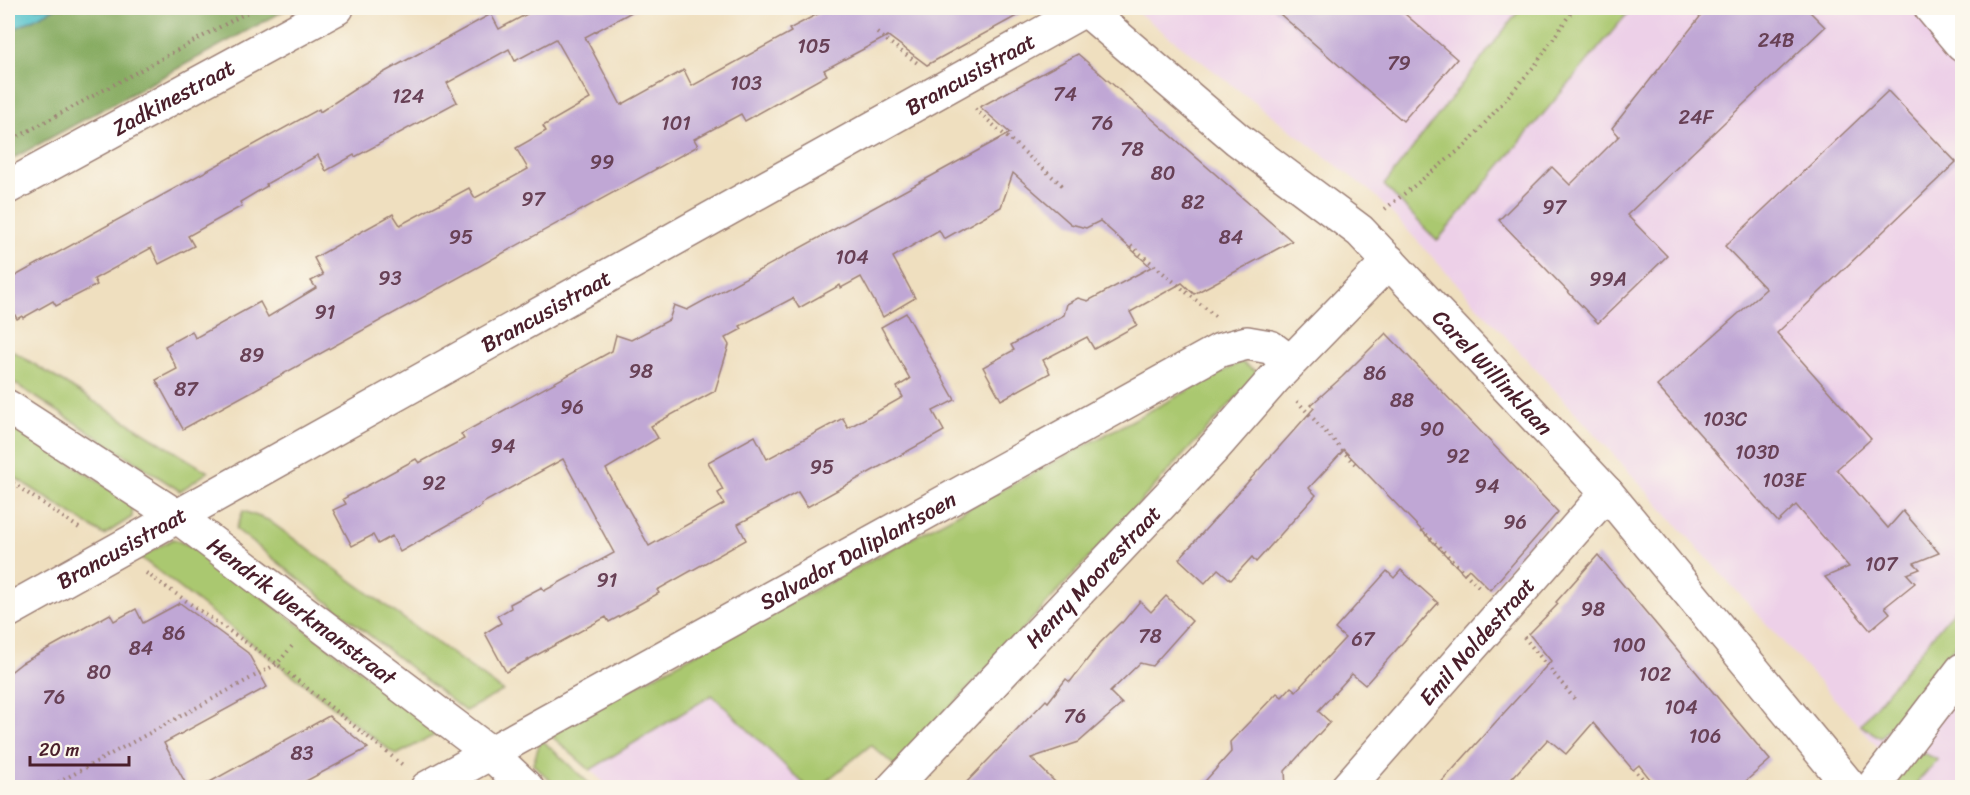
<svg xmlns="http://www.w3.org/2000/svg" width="1970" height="795" font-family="Sriracha,sans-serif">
  <rect width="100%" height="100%" fill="#fbf7ec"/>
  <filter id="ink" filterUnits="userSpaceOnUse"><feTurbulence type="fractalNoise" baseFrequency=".0167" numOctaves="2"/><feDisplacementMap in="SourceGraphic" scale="12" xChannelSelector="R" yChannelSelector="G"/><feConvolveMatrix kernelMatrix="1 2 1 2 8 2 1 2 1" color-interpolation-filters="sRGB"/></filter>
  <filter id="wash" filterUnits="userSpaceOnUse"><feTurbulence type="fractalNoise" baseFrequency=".008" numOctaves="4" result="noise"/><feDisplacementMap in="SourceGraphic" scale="24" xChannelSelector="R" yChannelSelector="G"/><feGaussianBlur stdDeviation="1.35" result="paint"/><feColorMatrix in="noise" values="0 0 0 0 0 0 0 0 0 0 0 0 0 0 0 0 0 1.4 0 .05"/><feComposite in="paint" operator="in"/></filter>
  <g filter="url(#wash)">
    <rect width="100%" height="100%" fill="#efdfbf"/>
    <g fill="#edd0e8">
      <path d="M1132,8H1962V787H1914L1564,400L1375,195Z"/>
      <path d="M712,695L807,787H609L590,770Z"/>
    </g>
    <g fill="#aac86f" stroke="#7a744d" stroke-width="1.5">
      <path d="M1521,8H1632L1437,241L1384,185Z"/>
      <path d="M8,348L208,472L180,491L8,379Z"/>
      <path d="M1241,362L1259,373L896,767L871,745L819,787H807L712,695L590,770L548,733Z"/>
      <path d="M8,423L132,503V517L104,535L8,473Z"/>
      <path d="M243,511L268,520L503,691L465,711L236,529Z"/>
      <path d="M173,539L198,549L441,732L396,755L140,557Z"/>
      <path d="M1962,600V638L1881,738L1860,725Z"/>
      <path d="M541,739L593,787H557L533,764Z"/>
      <path d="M1912,754H1926L1938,760L1917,782L1921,787H1892Z"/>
    </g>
    <path fill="#87ac62" stroke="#686646" stroke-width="1.5" d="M56,8H289L8,161V32Z"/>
    <path fill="#57c4cc" stroke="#50727c" stroke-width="1.5" d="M8,8H56L8,32Z"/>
    <g id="blocks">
      <g fill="#c0a7d5">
        <path d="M538,8H639L585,37L621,105L684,70L692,86L791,32L789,29L829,8H1031L927,65L888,36L824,70L827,75L745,121L741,114L694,139L698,146L183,429L156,380L177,369L165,346L192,331L195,338L260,302L268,317L316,288L311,281L323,275L314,258L393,214L400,225L469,188L475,198L528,169L516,148L546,131L543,126L590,99L556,39L515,61L509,49L447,83L457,102L355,157L354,155L326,171L318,155L266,184L267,186L240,202L242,206L188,236L194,246L159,264L151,248L94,279L97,285L56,306L53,301L23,318L22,316L17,319L8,302V280L319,109L320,112L361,85L491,14L499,29Z"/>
        <path d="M1273,8H1398L1457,59L1403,121Z"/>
        <path d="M1707,8H1806L1825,27L1627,215L1667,256L1598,323L1499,220L1552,167L1570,185L1619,136L1612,128Z"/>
        <path d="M1078,54L1292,241L1194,294L1182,283L1130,312L1137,325L1094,349L1087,337L1043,360L1050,373L1001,400L983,367L1014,350L1011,345L1064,315L1067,304L1078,298L1088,301L1151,267L1100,221L1086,228L1071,224L1013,173L1001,207L944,239L939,230L893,257L915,298L883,317L861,277L841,288L840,285L799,308L793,298L740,326L742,329L725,338L729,345L715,391L651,426L658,438L606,469L649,546L724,504L718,493L723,490L708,462L755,436L767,459L843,418L848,428L903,397L897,387L910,379L881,327L906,313L955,400L933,411L944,431L807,507L798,492L738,524L746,540L657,590L659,593L636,606L637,607L609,622L606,617L506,672L485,633L501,623L497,616L511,608L510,604L542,587L544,591L614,553L563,459L481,504L482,506L400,552L392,536L378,544L373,535L352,546L333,510L346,504L343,499L416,459L419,463L464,439L461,434L612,351L616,335L631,340L669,320L674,305L687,310L1010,133L980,107Z"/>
        <path d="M1888,91L1956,162L1777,333L1871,439L1837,469L1888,528L1903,511L1939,553L1914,563L1920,569L1907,574L1915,583L1885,607L1890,613L1870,630L1825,577L1849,567L1796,505L1778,522L1657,386L1766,289L1725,246Z"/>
        <path d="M1386,333L1558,512L1490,590L1469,569L1464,574L1344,450L1309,488L1316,495L1256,562L1252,557L1231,580L1218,569L1205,583L1179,559L1314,408L1311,405L1342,377Z"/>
        <path d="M1598,555L1770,760L1738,788H1657L1639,765L1633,770L1593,723L1566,754L1548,739L1503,788H1436L1551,661L1529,634L1558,604L1556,602Z"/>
        <path d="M1401,570L1438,603L1365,685L1352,674L1318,711L1330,722L1285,771L1286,788H1199L1231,752L1230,742L1277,693L1282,697L1291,687L1296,691L1345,638L1335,629L1387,571L1394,578Z"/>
        <path d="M1166,596L1192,621L1152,666L1140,663L1110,692L1122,704L1079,742L1031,758L1061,788H961L1046,700L1048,702L1066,679L1070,682L1100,643L1121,622L1122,623L1140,601L1151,612Z"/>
        <path d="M180,603L248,653L267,687L164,743L188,788H8V674L22,663L110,614L114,621L136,609L143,623Z"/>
        <path d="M329,716L368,748L293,788H199Z"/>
      </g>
    </g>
  </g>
  <g filter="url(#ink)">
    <use href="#blocks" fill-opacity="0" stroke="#9c7f75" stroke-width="1.5"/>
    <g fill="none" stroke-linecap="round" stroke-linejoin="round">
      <g stroke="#9c7f75" stroke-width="36">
        <g id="minor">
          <path id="s1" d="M1084,8L1237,139L1360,231L1607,493L1851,788"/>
          <path d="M1931,8L1962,45"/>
          <path id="s2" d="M8,187L337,8"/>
          <path id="s3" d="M8,407L178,517L489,752L527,788"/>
          <path id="s4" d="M8,611L1086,9"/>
          <path id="s5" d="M427,788L1220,350L1247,343L1270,347L1290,362"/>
          <path id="s6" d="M893,788L1213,449L1275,378L1389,261"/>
          <path id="s7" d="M1347,788L1607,493"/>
          <path d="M1872,788L1962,670"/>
        </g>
      </g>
      <g stroke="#9c7f75" stroke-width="4" stroke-dasharray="1.5 4.5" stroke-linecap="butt">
        <path d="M877,33L920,65"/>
        <path d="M975,109L1063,186"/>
        <path d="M8,142L255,8"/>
        <path d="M1385,209L1467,144L1536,64L1574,8"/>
        <path d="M1131,246L1216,317"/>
        <path d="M1297,401L1356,465"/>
        <path d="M8,480L82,530"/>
        <path d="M1422,530L1481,589"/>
        <path d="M146,573L277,664L404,766"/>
        <path d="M1524,637L1577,702"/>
        <path d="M1637,772L1651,788"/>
        <path d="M48,788L277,664L293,645"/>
      </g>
      <use href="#minor" stroke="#fff" stroke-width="33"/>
    </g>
  </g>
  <g text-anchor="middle" stroke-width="4.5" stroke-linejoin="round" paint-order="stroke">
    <g font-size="20" fill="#684156">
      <text x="1776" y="47">24B</text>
      <text x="814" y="53">105</text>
      <text x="1399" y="70">79</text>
      <text x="746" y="90">103</text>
      <text x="1065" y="101">74</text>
      <text x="408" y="103">124</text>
      <text x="1696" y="124">24F</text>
      <text x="676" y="130">101</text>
      <text x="1102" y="130">76</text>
      <text x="1132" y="156">78</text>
      <text x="602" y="169">99</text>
      <text x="1163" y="180">80</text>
      <text x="533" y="206">97</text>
      <text x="1193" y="209">82</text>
      <text x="1554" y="214">97</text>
      <text x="461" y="244">95</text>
      <text x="1231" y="244">84</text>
      <text x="852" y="264">104</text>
      <text x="390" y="285">93</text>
      <text x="1608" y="286">99A</text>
      <text x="325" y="319">91</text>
      <text x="252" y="362">89</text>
      <text x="641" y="378">98</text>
      <text x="1375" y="380">86</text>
      <text x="186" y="396">87</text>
      <text x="1402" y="407">88</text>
      <text x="572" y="414">96</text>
      <text x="1725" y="426">103C</text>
      <text x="1432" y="436">90</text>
      <text x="503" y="453">94</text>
      <text x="1757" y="459">103D</text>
      <text x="1458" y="463">92</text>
      <text x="822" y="474">95</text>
      <text x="1784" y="487">103E</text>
      <text x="434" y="490">92</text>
      <text x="1487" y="493">94</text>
      <text x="1515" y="529">96</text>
      <text x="1881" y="571">107</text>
      <text x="607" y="587">91</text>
      <text x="1593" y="616">98</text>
      <text x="174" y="640">86</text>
      <text x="1150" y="643">78</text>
      <text x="1363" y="646">67</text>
      <text x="1629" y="652">100</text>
      <text x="141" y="655">84</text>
      <text x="99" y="679">80</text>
      <text x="1655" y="681">102</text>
      <text x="54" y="704">76</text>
      <text x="1681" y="714">104</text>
      <text x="1075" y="723">76</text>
      <text x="1705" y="743">106</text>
      <text x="302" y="760">83</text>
    </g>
    <g font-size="22" fill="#4a1f2b" stroke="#fbf7ec">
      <text dy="8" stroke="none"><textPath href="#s4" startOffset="1102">Brancusistraat</textPath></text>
      <text dy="8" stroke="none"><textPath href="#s2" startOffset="188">Zadkinestraat</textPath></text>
      <text dy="8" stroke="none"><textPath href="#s4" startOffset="616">Brancusistraat</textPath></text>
      <text dy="8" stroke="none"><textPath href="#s1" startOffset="549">Carel Willinklaan</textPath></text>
      <text dy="8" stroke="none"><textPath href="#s4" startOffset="130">Brancusistraat</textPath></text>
      <text dy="8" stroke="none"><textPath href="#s5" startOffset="492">Salvador Daliplantsoen</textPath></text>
      <text dy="8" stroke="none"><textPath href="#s6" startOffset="291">Henry Moorestraat</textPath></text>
      <text dy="8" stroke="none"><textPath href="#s3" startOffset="358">Hendrik Werkmanstraat</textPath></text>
      <text dy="8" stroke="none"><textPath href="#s7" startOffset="196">Emil Noldestraat</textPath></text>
    </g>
  </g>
  <rect width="1970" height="795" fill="none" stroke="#fbf7ec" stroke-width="30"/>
  <path d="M30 756v9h99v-9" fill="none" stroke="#4a1f2b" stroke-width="3"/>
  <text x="39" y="756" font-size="18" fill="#4a1f2b" stroke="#fbf7ec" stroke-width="4.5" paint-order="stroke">20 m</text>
</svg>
